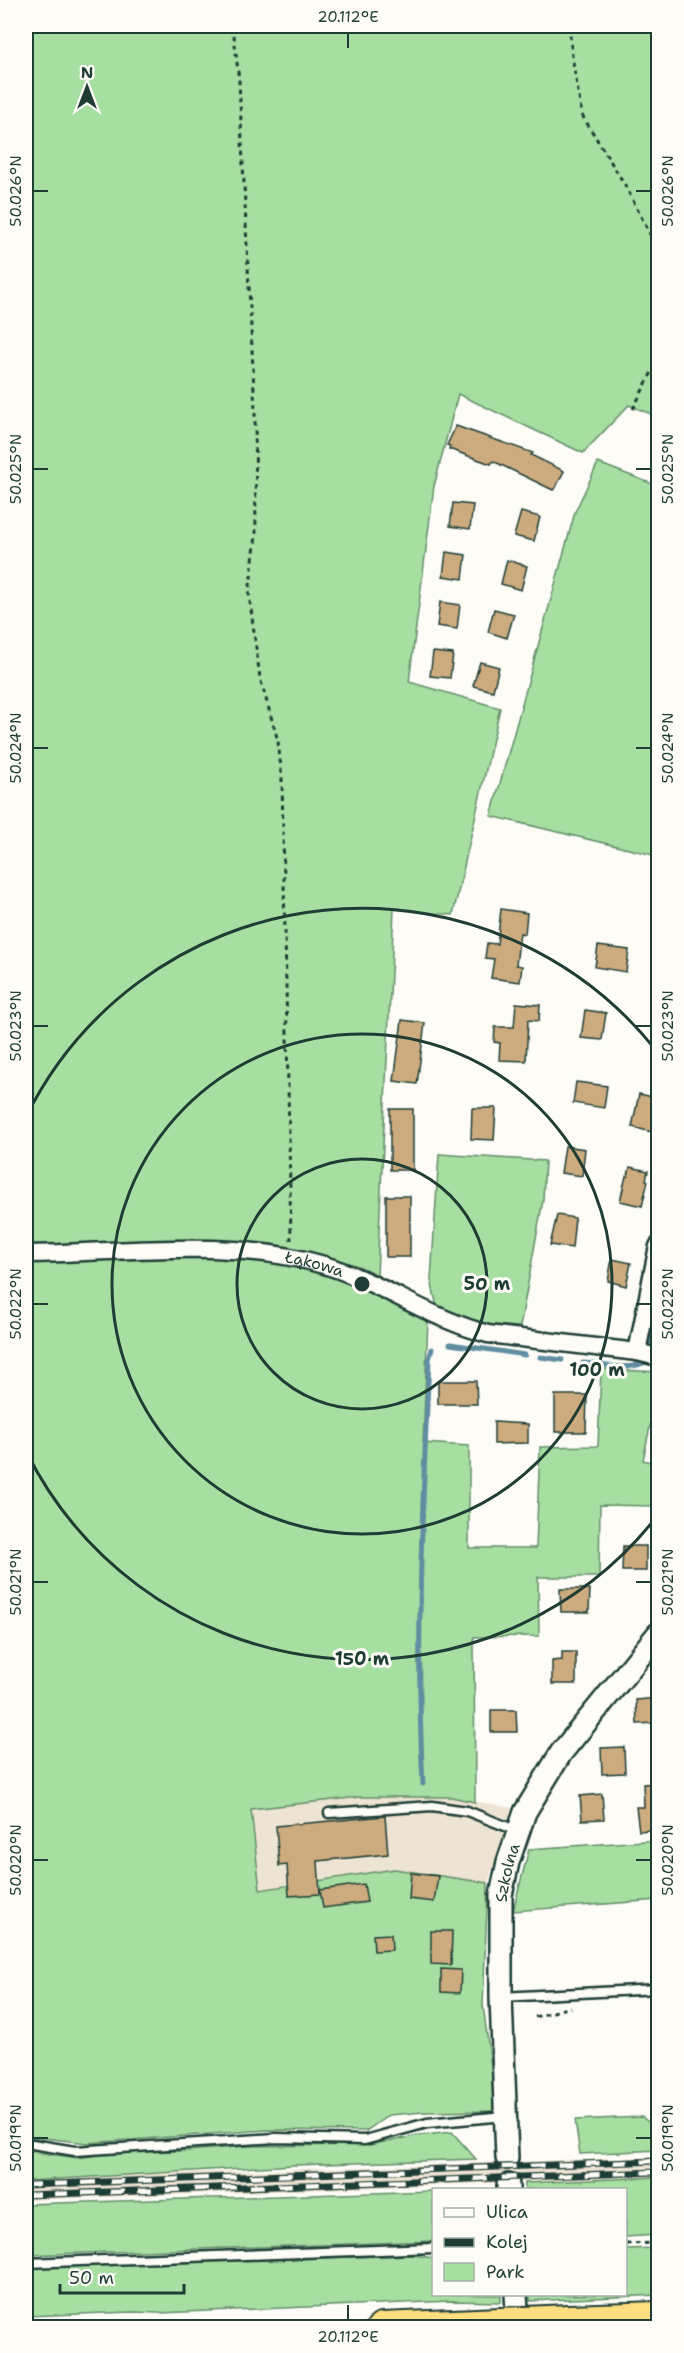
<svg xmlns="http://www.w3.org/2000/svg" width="684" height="2353" font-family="'Shantell Sans',sans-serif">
  <rect width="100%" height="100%" fill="#fdfcf7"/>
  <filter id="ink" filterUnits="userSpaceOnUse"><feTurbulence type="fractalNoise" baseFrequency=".0167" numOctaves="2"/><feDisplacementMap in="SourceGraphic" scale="12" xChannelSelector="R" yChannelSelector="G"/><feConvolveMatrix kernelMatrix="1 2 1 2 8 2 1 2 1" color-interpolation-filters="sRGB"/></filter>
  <g filter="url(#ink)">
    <g fill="#eee4d3">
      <path d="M360,1797H451L512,1808L488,1883L394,1869L260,1890L251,1809Z"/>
      <path d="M658,2157V2177L26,2200V2178Z"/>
    </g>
    <g fill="#a7dea1" stroke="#638e6a" stroke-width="1.5">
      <path d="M26,26H658V417L629,405L583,453L458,394L434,486L409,682L500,708L453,915L394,909L377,1275L361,1267L328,1257L342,1281L428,1319L423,1443L469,1446V1548H536L540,1447L598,1446L601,1369L658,1372V1388L643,1460L658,1464V1506L600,1505L599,1577H538L539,1636L474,1637L475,1802L451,1797H360L251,1809L260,1890L394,1869L488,1883L483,2005L497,2111L424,2112L389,2115L366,2131L267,2130L88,2143L26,2136Z"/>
      <path d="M598,463L658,486V856L491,816L575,512Z"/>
      <path d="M439,1154L545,1161L543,1200L520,1327L479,1324L437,1307L431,1280Z"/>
      <path d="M658,1840V1900L513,1911L529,1849Z"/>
      <path d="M642,2117L658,2130V2150L580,2154L575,2120Z"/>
      <path d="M452,2132L476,2159L294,2165L26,2181V2151L79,2158L116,2152L187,2151L249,2146L369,2145L415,2136Z"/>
      <path d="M658,2177V2235L626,2237V2190L525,2189V2183Z"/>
      <path d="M433,2191V2241L26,2255V2204Z"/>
      <path d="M658,2248V2295L530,2301V2295L626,2294V2249Z"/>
      <path d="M413,2255L433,2258L434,2294L501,2295V2302L451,2301L159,2313L132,2312L26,2316V2268Z"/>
    </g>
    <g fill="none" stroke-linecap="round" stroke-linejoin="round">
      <g stroke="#608da1" stroke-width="5">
        <path d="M650,1342L658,1305"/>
        <path d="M450,1344L525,1355"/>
        <path d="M540,1357L562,1360"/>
        <path d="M583,1363C601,1364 626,1371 643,1363"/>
        <path d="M423,1784C415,1642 423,1500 429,1359L432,1349"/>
      </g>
    </g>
    <g fill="#ccab7f" stroke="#1f3d34" stroke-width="1.5">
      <path d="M456,426L533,453L531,455L564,471L556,487L553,490L493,461L491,464L449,449L450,446L447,445Z"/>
      <path d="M453,503L473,505L470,529L450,526Z"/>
      <path d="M521,512L540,517L534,541L514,536Z"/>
      <path d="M446,552L466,555L463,579L443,576Z"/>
      <path d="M507,560L527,566L521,590L501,584Z"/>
      <path d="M440,602L460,605L457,629L437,626Z"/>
      <path d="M494,609L514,614L507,638L488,632Z"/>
      <path d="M433,652L453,654L450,678L430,676Z"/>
      <path d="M480,662L499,667L493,691L473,686Z"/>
      <path d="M501,909L527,913L525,934L520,933L516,965L522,966L520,982L491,978L494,959L485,958L487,943L497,944Z"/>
      <path d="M598,946L629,950L626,972L595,967Z"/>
      <path d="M516,1003L540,1005L539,1021L528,1020L526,1061L499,1060L500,1043L494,1042L495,1027H514Z"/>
      <path d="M585,1010L606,1013L602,1040L581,1038Z"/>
      <path d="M402,1020L425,1023L417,1084L394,1081Z"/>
      <path d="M576,1082L607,1086L604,1108L573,1103Z"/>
      <path d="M639,1094L658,1098L652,1132L632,1127Z"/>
      <path d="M472,1108H496L494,1140L471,1139Z"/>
      <rect x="390" y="1109" width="23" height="61"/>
      <path d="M565,1146L585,1149L582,1176L561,1173Z"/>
      <path d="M630,1167L648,1171L646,1180L648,1181L642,1206L620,1201L626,1176H628Z"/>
      <rect x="386" y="1196" width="24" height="61"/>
      <path d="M557,1215L575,1218L572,1248L550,1245Z"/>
      <path d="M612,1259L631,1263L626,1286L608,1281Z"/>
      <path d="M438,1381H476L477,1404H438Z"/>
      <path d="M555,1395H587L586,1432H555Z"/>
      <path d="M494,1422L528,1424V1443L494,1444Z"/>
      <path d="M623,1546H646V1571H622Z"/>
      <path d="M560,1589H590L589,1612H561Z"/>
      <path d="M562,1652H576V1684H552V1661L562,1660Z"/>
      <path d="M658,1698V1723L637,1724L636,1700Z"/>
      <path d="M491,1710H516L517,1732H491Z"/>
      <path d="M624,1747L625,1773L602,1774L601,1748Z"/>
      <path d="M658,1783V1829L639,1831L636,1807H644L643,1784Z"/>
      <path d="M602,1794L604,1819L582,1820L580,1796Z"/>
      <path d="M385,1816L388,1854L318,1861L320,1894L289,1896L287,1865L279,1866L276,1826Z"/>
      <path d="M411,1873L438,1876L434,1902L409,1899Z"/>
      <path d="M364,1884L367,1902L323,1908L320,1890Z"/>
      <path d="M431,1931H452L451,1965L431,1964Z"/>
      <path d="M391,1934L392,1950L374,1951L373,1935Z"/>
      <path d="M441,1969L461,1970L460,1993L441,1992Z"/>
    </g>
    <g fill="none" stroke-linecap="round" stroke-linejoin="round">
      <g stroke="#1f3d34" stroke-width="13">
        <g id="service">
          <path d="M329,1813L432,1806L467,1811L518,1831"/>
          <path d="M501,1997L658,1989"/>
          <path d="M26,2143L75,2151L276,2138L365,2140L427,2123L505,2116"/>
          <path d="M26,2263L434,2248"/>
        </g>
      </g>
      <g stroke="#1f3d34" stroke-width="21">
        <g id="minor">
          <path id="s1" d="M26,1254C125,1253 227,1237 324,1265C381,1282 430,1319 488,1334L637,1352L658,1357"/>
          <path d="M637,1352L658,1246"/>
        </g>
      </g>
      <g stroke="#1f3d34" stroke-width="26">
        <g id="tertiary">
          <path id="s2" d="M507,2158L501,1997V1895L508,1862L525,1812L561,1753L658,1634"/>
          <path d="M508,2185V2190"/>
          <path d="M516,2294L518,2328"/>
        </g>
      </g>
      <g stroke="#1f3d34" stroke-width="34">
        <g id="motorway">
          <path d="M569,2320L658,2317"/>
          <path d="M382,2328L477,2324"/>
        </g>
      </g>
      <g stroke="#1f3d34" stroke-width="3" stroke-dasharray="4.5 4.5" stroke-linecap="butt">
        <path d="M233,26L239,81L255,411L256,535L249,594L260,678L278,741L282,779L291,1240"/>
        <path d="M569,26L572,56L582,115L625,185L658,250"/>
        <path d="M633,409L655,366L658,349"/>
        <path d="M535,2017L571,2007"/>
        <path d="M626,2244L658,2243"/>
      </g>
      <use href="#service" stroke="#fdfcf7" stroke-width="8"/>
      <use href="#minor" stroke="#fdfcf7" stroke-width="16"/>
      <use href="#tertiary" stroke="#fdfcf7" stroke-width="21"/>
      <use href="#motorway" stroke="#fedf80" stroke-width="30"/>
      <g stroke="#1f3d34" stroke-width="7">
        <g id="rail">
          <path d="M26,2185L658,2161"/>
          <path d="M26,2195L658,2172"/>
        </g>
      </g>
      <use href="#rail" stroke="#fdfcf7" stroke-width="4.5" stroke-dasharray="14" stroke-linecap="butt"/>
      <g stroke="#1f3d34" stroke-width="34" stroke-linecap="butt">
        <path id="motorway-bridge" d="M477,2324L569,2320"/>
      </g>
      <use href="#motorway-bridge" stroke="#fedf80" stroke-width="30"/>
    </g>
  </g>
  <path fill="none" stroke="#1f3d34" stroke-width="2" d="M348,33V48M33,191H48M636,191H651M33,469H48M636,469H651M33,748H48M636,748H651M33,1026H48M636,1026H651M33,1304H48M636,1304H651M33,1582H48M636,1582H651M33,1860H48M636,1860H651M33,2138H48M636,2138H651M348,2305V2320"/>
  <g fill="none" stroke="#1f3d34" stroke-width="3">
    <circle cx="362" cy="1284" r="125"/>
    <circle cx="362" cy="1284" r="250"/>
    <path d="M658 1515A375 375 0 0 1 26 1451M26 1117A375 375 0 0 1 658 1053"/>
  </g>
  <g text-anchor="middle" stroke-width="6" stroke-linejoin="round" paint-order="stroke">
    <g font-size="16" fill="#1f3d34" stroke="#fdfcf7">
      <text dy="6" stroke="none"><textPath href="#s1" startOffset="290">Łąkowa</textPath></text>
      <text dy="6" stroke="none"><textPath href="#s2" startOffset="286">Szkolna</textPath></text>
    </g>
  </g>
  <circle cx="362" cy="1284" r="9" fill="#1f3d34" stroke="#fdfcf7" stroke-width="3"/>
  <g font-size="18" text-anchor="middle" font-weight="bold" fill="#1f3d34" stroke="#fdfcf7" stroke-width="6" stroke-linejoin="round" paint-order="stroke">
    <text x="487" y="1290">50 m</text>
    <text x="597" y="1376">100 m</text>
    <text x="362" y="1665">150 m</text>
  </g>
  <rect width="684" height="2353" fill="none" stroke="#fdfcf7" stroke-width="66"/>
  <rect x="432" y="2188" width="195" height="108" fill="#fdfcf7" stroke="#a4b0a9" stroke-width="1.5"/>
  <rect x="444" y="2208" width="30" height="9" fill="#fdfcf7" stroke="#a4b0a9" stroke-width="1.5"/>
  <text x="486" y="2218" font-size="18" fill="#1f3d34">Ulica</text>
  <rect x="444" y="2238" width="30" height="9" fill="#1f3d34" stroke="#a4b0a9" stroke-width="1.5"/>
  <text x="486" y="2248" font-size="18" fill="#1f3d34">Kolej</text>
  <rect x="444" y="2263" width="30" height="18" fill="#a7dea1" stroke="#a4b0a9" stroke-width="1.5"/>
  <text x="486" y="2278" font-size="18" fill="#1f3d34">Park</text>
  <g transform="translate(87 87)" stroke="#fdfcf7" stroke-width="4.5" paint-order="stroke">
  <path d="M0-4.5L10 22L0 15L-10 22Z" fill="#1f3d34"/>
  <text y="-9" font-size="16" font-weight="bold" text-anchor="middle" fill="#1f3d34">N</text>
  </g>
  <path d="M60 2284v9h124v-9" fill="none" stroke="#1f3d34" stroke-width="3"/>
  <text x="69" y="2284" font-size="18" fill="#1f3d34" stroke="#fdfcf7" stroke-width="4.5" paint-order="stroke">50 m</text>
  <rect x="33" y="33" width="618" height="2287" fill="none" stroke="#1f3d34" stroke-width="2"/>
  <g font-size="15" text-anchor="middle" fill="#1f3d34">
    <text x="348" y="22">20.112°E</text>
    <text transform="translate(16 191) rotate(-90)" y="5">50.026°N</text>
    <text transform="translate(668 191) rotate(-90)" y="5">50.026°N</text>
    <text transform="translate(16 469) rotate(-90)" y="5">50.025°N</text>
    <text transform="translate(668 469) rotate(-90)" y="5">50.025°N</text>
    <text transform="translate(16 748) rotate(-90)" y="5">50.024°N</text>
    <text transform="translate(668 748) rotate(-90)" y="5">50.024°N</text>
    <text transform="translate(16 1026) rotate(-90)" y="5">50.023°N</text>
    <text transform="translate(668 1026) rotate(-90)" y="5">50.023°N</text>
    <text transform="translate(16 1304) rotate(-90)" y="5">50.022°N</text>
    <text transform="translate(668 1304) rotate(-90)" y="5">50.022°N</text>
    <text transform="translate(16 1582) rotate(-90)" y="5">50.021°N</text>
    <text transform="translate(668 1582) rotate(-90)" y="5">50.021°N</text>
    <text transform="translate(16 1860) rotate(-90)" y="5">50.020°N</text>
    <text transform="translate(668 1860) rotate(-90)" y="5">50.020°N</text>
    <text transform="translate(16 2138) rotate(-90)" y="5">50.019°N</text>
    <text transform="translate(668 2138) rotate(-90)" y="5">50.019°N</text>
    <text x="348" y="2342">20.112°E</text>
  </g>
</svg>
